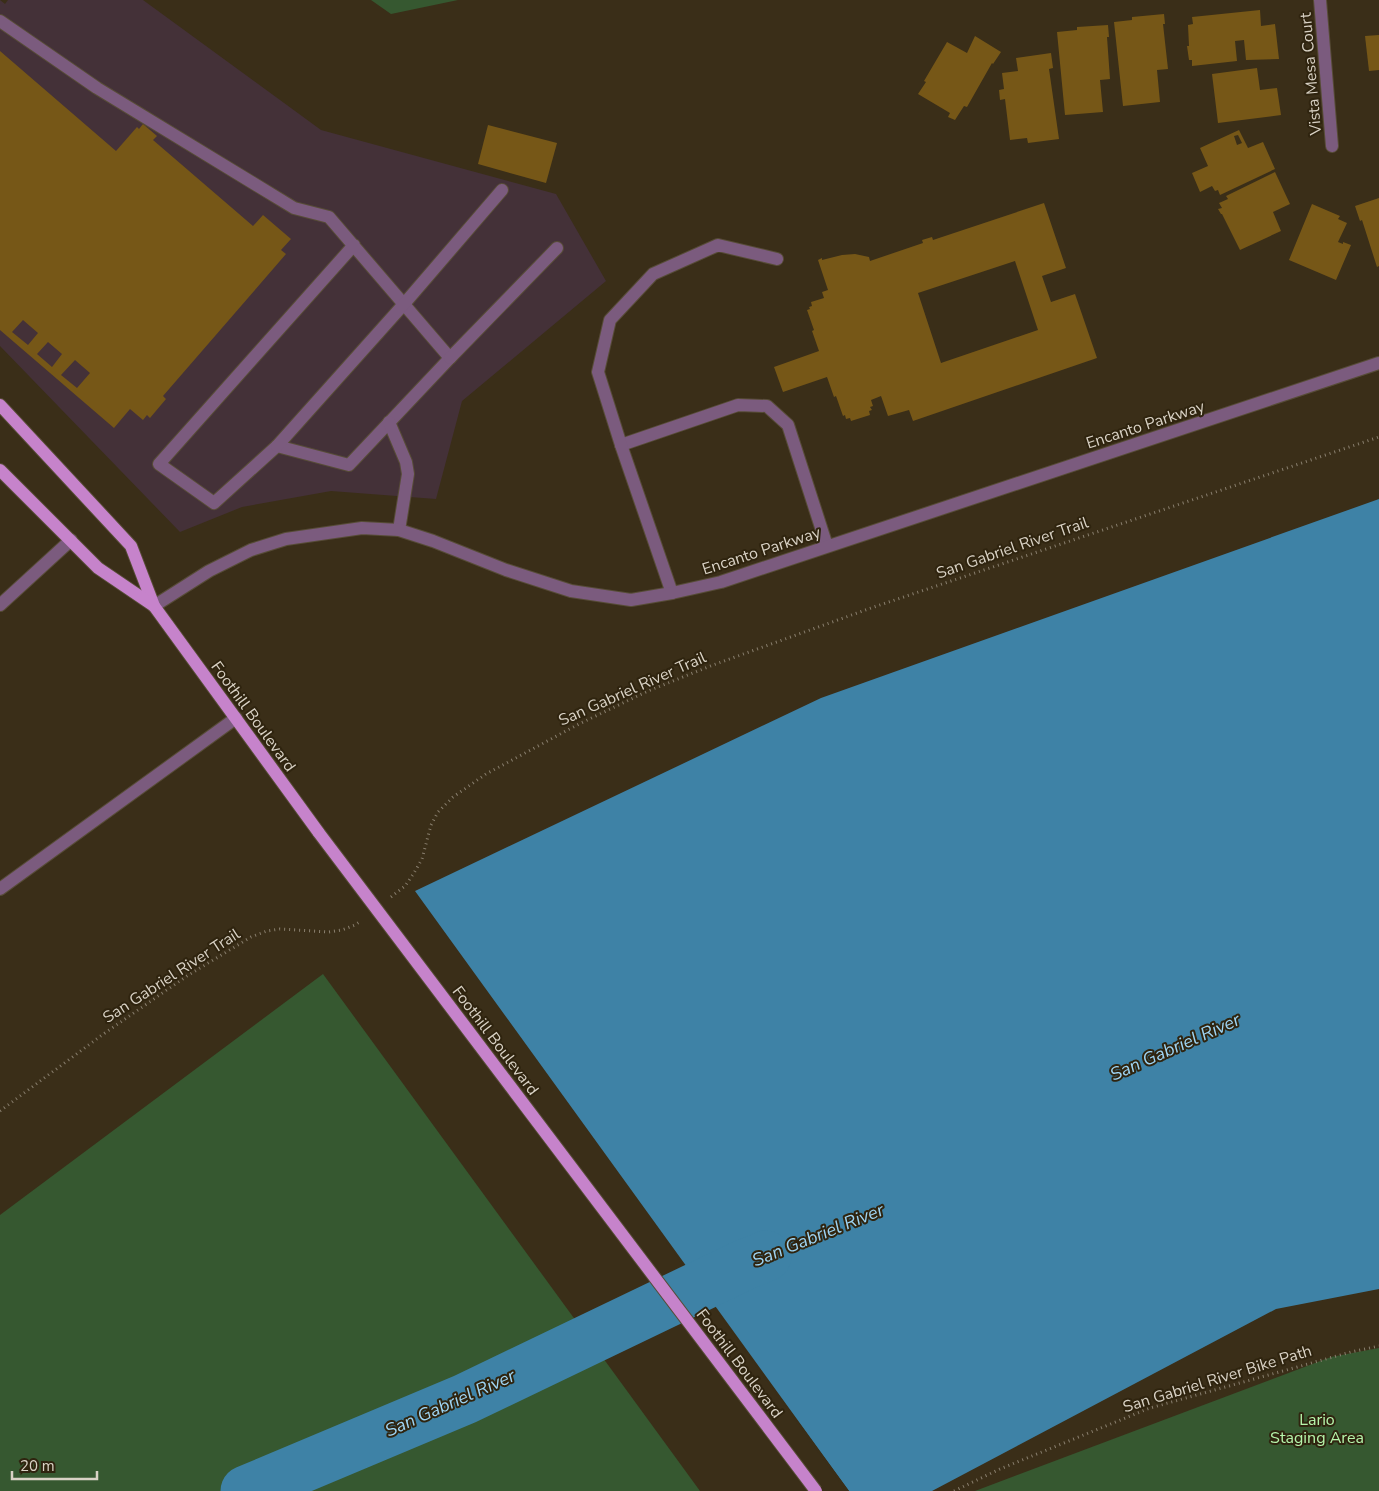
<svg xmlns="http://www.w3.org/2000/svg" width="1379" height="1491" font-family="'Nunito Sans',sans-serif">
  <rect width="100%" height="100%" fill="#3a2e18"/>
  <path fill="#443138" d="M0,0L5,4L8,0H143L321,130L556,194L606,281L462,401L436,499L331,491L242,507L180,532L0,346Z"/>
  <g fill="#365830">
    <path d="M371,0H458L391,14Z"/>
    <path d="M323,974L700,1491H0V1215Z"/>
    <path d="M1379,1348V1491H975L1331,1357Z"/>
  </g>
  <path fill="#3e82a6" d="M1379,499V1289L1276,1309L932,1491H849L415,891L821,698Z"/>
  <path fill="#3a2e18" d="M664,1239L849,1491H846Z"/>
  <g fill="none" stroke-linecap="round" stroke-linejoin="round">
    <path stroke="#3e82a6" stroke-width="51" d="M246,1491L465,1399L744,1265L766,1256"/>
  </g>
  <g fill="#765717" fill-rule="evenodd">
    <path d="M1260,10L1261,26L1275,24L1279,59L1246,60L1244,40L1235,41L1237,61L1192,66V60H1189L1187,46H1189L1188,25L1193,24L1192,17Z"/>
    <path d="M1164,14L1165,24H1163L1168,69L1157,70L1160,102L1123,106L1114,22L1132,20V17Z"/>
    <path d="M1108,25L1109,37H1107L1110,79L1100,80L1103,112L1065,115L1057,32L1077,30V27Z"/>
    <path d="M1379,35V70L1369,71L1365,36Z"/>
    <path d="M975,36L1001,52L993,64L992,63L967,107L964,106L955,120L948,117L950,113L918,94L926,82L924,81L947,42L967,53Z"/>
    <path d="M0,51L116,151L137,127L139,129L143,124L157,136L153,140L253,226L263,215L291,239L281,250L286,254L163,396L166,399L150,418L147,415L143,420L130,409L114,428L0,330ZM23,320L38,333L28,345L12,332ZM48,342L62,354L52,367L37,354ZM75,360L90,373L77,388L61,375Z"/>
    <path d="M1051,53L1053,68L1049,69L1059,139L1028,143L1027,138L1010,140L1005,99L1000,100L999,90L1004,89L1002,73L1018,71L1016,58Z"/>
    <path d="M1257,68L1260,90L1277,88L1281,115L1218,123L1212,74Z"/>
    <path d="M488,125L557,143L546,183L478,164Z"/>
    <path d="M1239,130L1248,148L1263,142L1275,169L1220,195L1218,190L1215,191L1212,186L1200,192L1192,173L1208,166L1200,148ZM1238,135L1242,143L1237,145L1234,136Z"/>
    <path d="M1275,172L1290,204L1273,212L1281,231L1240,250L1222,214H1221L1218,209L1222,208L1219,203L1228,199L1226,196Z"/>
    <path d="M1379,198V266L1377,267L1362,220L1360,221L1355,206Z"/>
    <path d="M1044,203L1066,268L1042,276L1051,302L1075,294L1097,358L913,421L909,410L888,416L881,396L871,400L873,406L870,407L872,410L869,411L870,415L851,421L850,418L846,419L845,415L843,416L836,396L834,397L827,377L783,392L774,367L819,351L812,331L814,330L807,310L810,309L809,307L812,306L811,302L824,298L822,292L828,290L818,260L822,258V260L842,255L855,254L869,257L870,261L923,243L922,240L932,237L933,240ZM1015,261L1038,330L941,363L918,293Z"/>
    <path d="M1312,204L1340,216L1338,219L1347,223L1338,242L1343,244V242L1351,245L1336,280L1289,260Z"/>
  </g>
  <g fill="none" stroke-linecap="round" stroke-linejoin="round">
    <g stroke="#574c37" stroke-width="14">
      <g id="minor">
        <path d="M1320,0L1332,146"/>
        <path d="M0,21L97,88L294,208L329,217L450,358L349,465L277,446L214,503L159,464L354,245"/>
        <path d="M450,358L557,248"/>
        <path d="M389,422L406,462L408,474L399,530"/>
        <path d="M621,445L738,405L767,406L788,425L827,546"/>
        <path d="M277,446L404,304L502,190"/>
        <path d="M672,593L621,445L598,372L610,320L653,274L718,245L777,259"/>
        <path d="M0,605L71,540"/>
        <path d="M154,606L209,571L251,550L286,539L362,528L399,530L433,541L506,570L571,591L631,600L672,593L721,582L1379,363"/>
        <path d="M0,889L236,718"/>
      </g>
    </g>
    <g stroke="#574c37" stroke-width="14">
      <g id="major">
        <path d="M0,405L131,546L154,606L319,833"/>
        <path d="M0,470L98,568L154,606"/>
      </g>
    </g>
    <g stroke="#897f6e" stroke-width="3" stroke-dasharray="1 4" stroke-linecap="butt">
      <path d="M391,897L405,886L414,873L422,859L431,825L438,812L453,797L486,774L579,724L648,691L713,665L871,608L1379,437"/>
      <path d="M0,1111L102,1035L187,976L251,937L267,931L280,929L329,932L342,930L355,925L361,921"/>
      <path d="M954,1491L1000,1469L1150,1408L1351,1352L1379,1346"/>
    </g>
    <use href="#minor" stroke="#7b5b7e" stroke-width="12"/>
    <use href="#major" stroke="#c683cb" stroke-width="12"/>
    <g stroke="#574c37" stroke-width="14" stroke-linecap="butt">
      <path id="major-bridge" d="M319,833L816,1491"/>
    </g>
    <use href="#major-bridge" stroke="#c683cb" stroke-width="12"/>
  </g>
  <g text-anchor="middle" stroke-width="4" stroke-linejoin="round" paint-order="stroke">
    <g font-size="16" fill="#d9d2c5" stroke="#2f240f">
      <text transform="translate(1310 74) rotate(-95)" y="6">Vista Mesa Court</text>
      <text transform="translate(1145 424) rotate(-18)" y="6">Encanto Parkway</text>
      <text transform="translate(1012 547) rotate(-19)" y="6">San Gabriel River Trail</text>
      <text transform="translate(761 550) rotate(-18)" y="6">Encanto Parkway</text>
      <text transform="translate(632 688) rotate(-24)" y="6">San Gabriel River Trail</text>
      <text transform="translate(254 716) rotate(54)" y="6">Foothill Boulevard</text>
      <text transform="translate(171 975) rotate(-33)" y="6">San Gabriel River Trail</text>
      <text transform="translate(496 1040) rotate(53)" y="6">Foothill Boulevard</text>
      <text transform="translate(740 1363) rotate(53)" y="6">Foothill Boulevard</text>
      <text transform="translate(1217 1378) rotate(-17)" y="6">San Gabriel River Bike Path</text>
    </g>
    <g font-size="16" fill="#b6f5ab" stroke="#2f240f">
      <text x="1317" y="1425">Lario<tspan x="1317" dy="18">Staging Area</tspan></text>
    </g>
    <g font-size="18" font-style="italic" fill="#9ed4f3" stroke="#2f240f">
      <text transform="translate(1175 1047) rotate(-24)" y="6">San Gabriel River</text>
      <text transform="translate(818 1235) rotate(-22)" y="6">San Gabriel River</text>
      <text transform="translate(450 1403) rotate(-24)" y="6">San Gabriel River</text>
    </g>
  </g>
  <path d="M12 1471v8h85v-8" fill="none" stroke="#d9d2c5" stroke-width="2.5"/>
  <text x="20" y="1471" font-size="15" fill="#d9d2c5" stroke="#2f240f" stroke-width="4" paint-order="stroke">20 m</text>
</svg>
